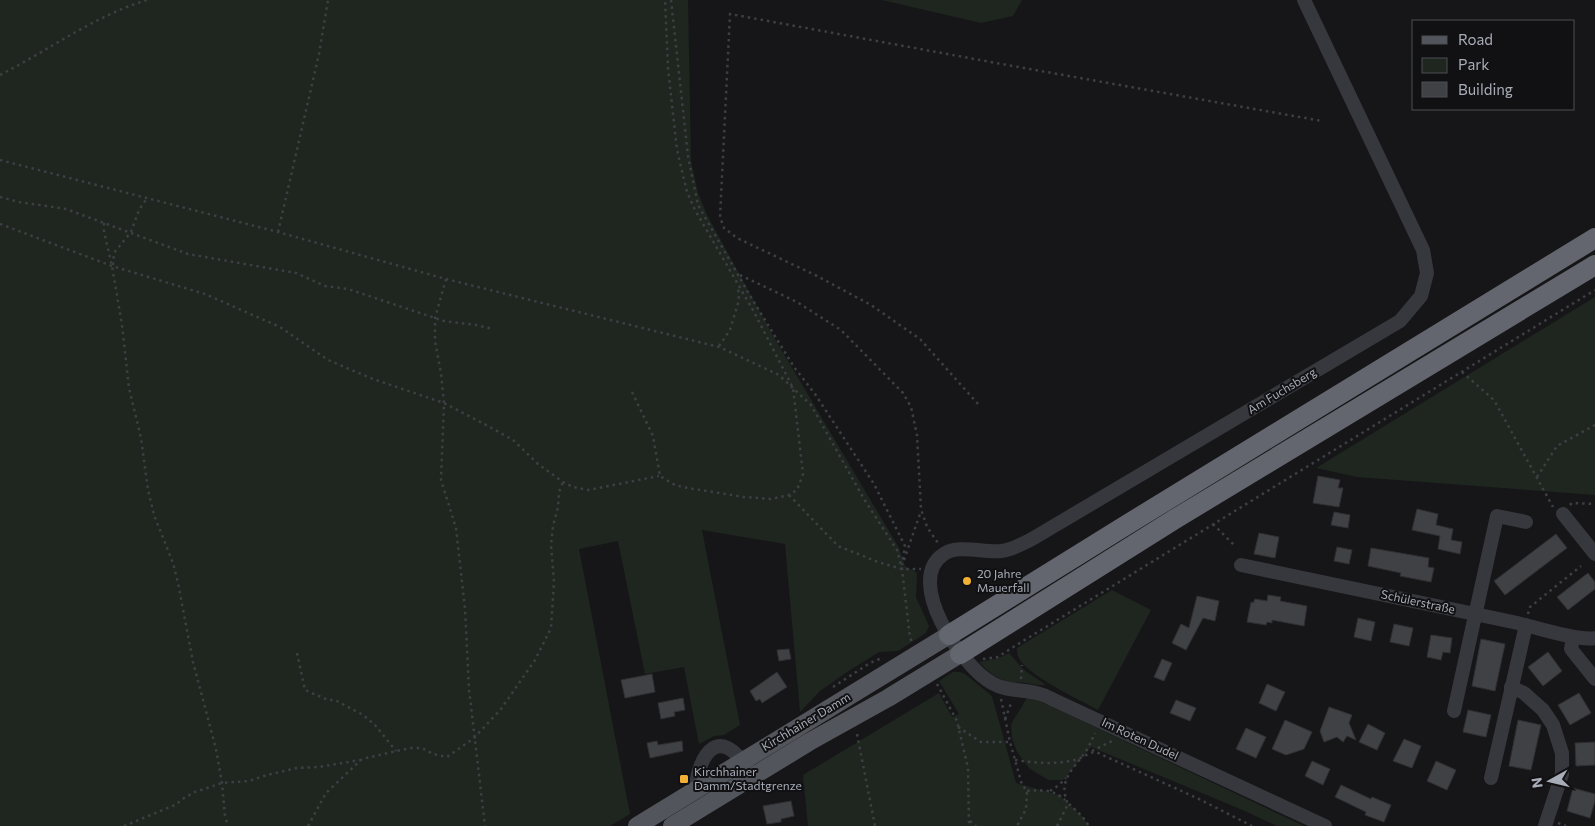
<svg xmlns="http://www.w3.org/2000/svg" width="1595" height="826" font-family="Commissioner,sans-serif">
  <rect width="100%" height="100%" fill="#161618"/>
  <g fill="#1e261f">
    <path d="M0,0H688L691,161L698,193L707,215L775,339L899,548L905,566L917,573L916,597L929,626L926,633L898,651L879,652L847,672L820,691L800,712L785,544L702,530L740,725L724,735L714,736L699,744L684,667L645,674L618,541L579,549L630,814L610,826H0Z"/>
    <path d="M882,0H1022L1013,16L981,23Z"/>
    <path d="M1595,297V495L1357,477L1316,468Z"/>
    <path d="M1112,590L1151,610L1098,710C1080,700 1024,674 1018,656C1017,653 1017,650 1017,648Z"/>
    <path d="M1009,653L1024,670L1046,685C1039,686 1034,684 1026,683C1021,682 1015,683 1010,682C997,679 987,671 979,662L999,658Z"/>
    <path d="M953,672H960L965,674L992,696L1016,783L1059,795L1082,816L1089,826H808L803,775L939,693L952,717L959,714L939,681Z"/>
    <path d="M1027,698L1040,701L1304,826H1277L1245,811L1091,747L1063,780H1049L1038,774L1029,768L1017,752L1012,738L1011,724Z"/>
  </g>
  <g fill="#404145" stroke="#303034">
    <path d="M1318,476L1340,480L1338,488H1343L1339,507L1313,503Z"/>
    <path d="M1417,509L1438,514L1436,525L1453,529L1451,540L1462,542L1460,554L1438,549L1440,536L1412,530Z"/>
    <path d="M1334,512L1350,515L1348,528L1331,525Z"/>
    <path d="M1259,533L1279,537L1275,558L1254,554Z"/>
    <path d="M1556,534L1567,548L1505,595L1494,581Z"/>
    <path d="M1337,547L1352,550L1349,564L1334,561Z"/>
    <path d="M1371,548L1429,558L1428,567L1434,568L1431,582L1400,576L1401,573L1368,566Z"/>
    <path d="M1588,573L1595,582V589L1568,610L1557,597Z"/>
    <path d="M1268,595L1281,597L1280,601L1307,606L1304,626L1272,620V623L1267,622L1266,625L1247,622L1251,602L1253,603L1255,599L1267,601Z"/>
    <path d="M1197,596L1219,601L1215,621L1203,618L1186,650L1172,643L1181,624L1189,628Z"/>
    <path d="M1358,618L1375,622L1371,641L1354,637Z"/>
    <path d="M1394,624L1413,628L1409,646L1390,642Z"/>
    <path d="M1431,635L1452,638L1450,653L1443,652L1441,660L1427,657Z"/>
    <path d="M1481,639L1505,644L1495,691L1472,686Z"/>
    <path d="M789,649L791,659L779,661L777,650Z"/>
    <path d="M1548,652L1562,671L1543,686L1528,667Z"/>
    <path d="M1162,659L1172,663L1164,681L1154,677Z"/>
    <path d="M777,672L787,687L762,703L760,699L756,701L750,691Z"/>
    <path d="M652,674L655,692L625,698L621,680Z"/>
    <path d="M1267,684L1285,692L1276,711L1259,703Z"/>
    <path d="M1579,693L1591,713L1570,725L1558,705Z"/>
    <path d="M683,698L685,710L674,712L675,716L661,719L658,703Z"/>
    <path d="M1176,700L1196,708L1190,721L1170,713Z"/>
    <path d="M1329,707L1352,715L1349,723L1356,740L1347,736L1343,742L1337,737L1324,742L1320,731Z"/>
    <path d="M1468,710L1491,715L1486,737L1463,732Z"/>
    <path d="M1285,720L1312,732L1304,749L1286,755L1272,749Z"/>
    <path d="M1518,720L1541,725L1531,770L1509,766Z"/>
    <path d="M1368,724L1385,733L1377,750L1359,742Z"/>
    <path d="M1246,728L1266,737L1256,758L1236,749Z"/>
    <path d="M1404,739L1421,746L1412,768L1393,761Z"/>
    <path d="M657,741L658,745L682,741L683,751L650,758L647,743Z"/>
    <path d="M1595,742V765L1576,766L1575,743Z"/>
    <path d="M1312,761L1330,769L1323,785L1305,776Z"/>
    <path d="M1436,761L1456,770L1447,790L1427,781Z"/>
    <path d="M1341,785L1371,799L1372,797L1391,805L1384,822L1365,815L1366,812L1335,797Z"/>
    <path d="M1573,788L1595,794V801L1590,818L1567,811Z"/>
    <path d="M791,801L794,816L781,819V822L767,824L763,806Z"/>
  </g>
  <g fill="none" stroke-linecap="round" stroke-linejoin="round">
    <g stroke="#3d3f44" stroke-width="2.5" stroke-dasharray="2.5 4" stroke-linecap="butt">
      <path d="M671,0L688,156L698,205L749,294L794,367L815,394L874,484L905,546L902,565"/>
      <path d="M0,75C49,50 94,16 147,0"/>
      <path d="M0,160L278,232L446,279L719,347L779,375L811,405L864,499L897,550L902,569L910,638L912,642"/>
      <path d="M0,197L19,202L66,209L188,254L296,273L325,286L348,289L444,321L476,325L493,329"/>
      <path d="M104,223V232L112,266L122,325L129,388L141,438L148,490L154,515L173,563L178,583L193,662L216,749L222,783L225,816L228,826"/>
      <path d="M0,224L112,266L205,294L280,327L328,360L373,379L444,403L488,426L513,440L538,464L563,482L573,487L588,490L659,476"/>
      <path d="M278,232L319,54L328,0"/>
      <path d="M113,265L114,253L131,232L139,210L147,198"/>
      <path d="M740,275L797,302L841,330L903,393L911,407L917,435L921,509L927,527L938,543"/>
      <path d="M446,279L435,318V341L441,373L444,403L441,480L456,528L465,609L469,689L485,826"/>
      <path d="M719,346L730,330L739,300L738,286"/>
      <path d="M1462,372L1494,400L1553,507"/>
      <path d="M632,392L653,436L660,476L673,484L682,487L744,497L771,499L789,495L797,490L803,474L793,388L754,312L695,210L687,192L677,150L668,68L665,0"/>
      <path d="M978,404L920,339L871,305L817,276L737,238L724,228L720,217L730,14L1007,65L1322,121"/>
      <path d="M1537,477L1557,446L1595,425"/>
      <path d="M789,495L838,546L878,562L902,569H921"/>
      <path d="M1570,505L1572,503L1595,504"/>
      <path d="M1213,524L1234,545"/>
      <path d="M904,560L921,511"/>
      <path d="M1528,614L1530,607L1581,566"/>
      <path d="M297,653L305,690L328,700H335L363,715L375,725L396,751"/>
      <path d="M983,659L998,657L1010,649L1595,290"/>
      <path d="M1021,679L1022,665"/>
      <path d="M937,684L957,721L968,768L969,826"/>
      <path d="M833,687L870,663L882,658"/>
      <path d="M1001,699L1010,742L1022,785L1027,791L1026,809L1017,826"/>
      <path d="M1005,719L1012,701"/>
      <path d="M958,727L981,742H1010"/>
      <path d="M857,734L875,826"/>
      <path d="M1092,751L1112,741"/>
      <path d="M1015,760C1036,763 1058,765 1078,759C1085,757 1088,752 1096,752L1199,799L1252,826"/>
      <path d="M1027,791C1043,790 1053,789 1065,800"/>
      <path d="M1050,791L1059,785L1066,778"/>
      <path d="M1069,804L1082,816L1089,826"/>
      <path d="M970,821L976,826"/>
      <path d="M1558,823L1566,826"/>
      <path d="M124,826L175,805L184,798L195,792L222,783L249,781L267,775L297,768L319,767L360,760"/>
      <path d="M308,826L326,793L362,759L410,748H422L433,754L447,757L474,738L501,709L535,660L551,628L554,582L551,545L553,526L558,507L559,492L563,482"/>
      <path d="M1057,826L1068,804C1057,780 1074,769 1086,751C1090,745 1092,739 1095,733"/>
    </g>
    <g stroke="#37383d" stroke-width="14">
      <path d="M1304,0L1423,250L1427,273L1421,296L1400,321L1032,539C1022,544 1012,550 1001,551C984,553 958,544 944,554C903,580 962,667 992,683C1007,692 1024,689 1040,694C1045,695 1050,698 1054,700L1325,826"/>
      <path d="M1563,514L1595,554"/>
      <path d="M1241,565C1331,584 1422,603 1513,622C1532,626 1579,642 1595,638"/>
      <path d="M1573,637L1571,649L1595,679"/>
      <path d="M1511,687L1524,693L1543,710L1553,725L1562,753V774L1545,826"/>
      <path d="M1454,711L1497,516L1526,522"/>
      <path d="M1491,778L1526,625"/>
      <path d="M695,791C699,752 720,724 748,770"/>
    </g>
    <g stroke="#53555c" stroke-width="18">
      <path d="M637,826L949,635"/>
      <path d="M672,826L809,742L888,698L960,654"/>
    </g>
    <g stroke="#63666e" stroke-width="20">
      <path d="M949,635L1128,524L1595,238"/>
      <path d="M960,654L1175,519L1595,265"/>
    </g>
  </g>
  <g fill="#f2b134" stroke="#111113" stroke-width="2">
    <circle cx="967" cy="581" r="5"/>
    <rect x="679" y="774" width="10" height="10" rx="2.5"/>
  </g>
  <g text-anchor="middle" stroke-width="4" stroke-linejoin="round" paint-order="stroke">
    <g font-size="12" fill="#a8adb8" stroke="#111113">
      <text transform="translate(1282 391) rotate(-31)" y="4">Am Fuchsberg</text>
      <text transform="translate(1418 602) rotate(12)" y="4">Schülerstraße</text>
      <text transform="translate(806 722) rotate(-31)" y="4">Kirchhainer Damm</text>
      <text transform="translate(1140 739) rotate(25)" y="4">Im Roten Dudel</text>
    </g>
    <g font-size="12" fill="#a8adb8" stroke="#111113" text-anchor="start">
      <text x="977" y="578">20 Jahre<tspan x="977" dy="14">Mauerfall</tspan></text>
      <text x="694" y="776">Kirchhainer<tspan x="694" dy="14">Damm/Stadtgrenze</tspan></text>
    </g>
  </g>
  <rect x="1412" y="20" width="162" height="90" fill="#111113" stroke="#4d4f55"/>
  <rect x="1422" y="36" width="25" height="8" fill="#53555c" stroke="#4d4f55"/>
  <text x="1458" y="45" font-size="15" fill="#a8adb8">Road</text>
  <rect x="1422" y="58" width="25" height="15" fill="#1e261f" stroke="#4d4f55"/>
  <text x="1458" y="70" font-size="15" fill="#a8adb8">Park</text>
  <rect x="1422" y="82" width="25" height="15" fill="#404145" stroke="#4d4f55"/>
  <text x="1458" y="95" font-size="15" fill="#a8adb8">Building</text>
  <g transform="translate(1550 781) rotate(262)" stroke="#111113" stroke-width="4" paint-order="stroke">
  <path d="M0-4L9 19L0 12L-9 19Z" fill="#a8adb8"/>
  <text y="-8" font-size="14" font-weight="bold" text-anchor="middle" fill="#a8adb8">N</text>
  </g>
</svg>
